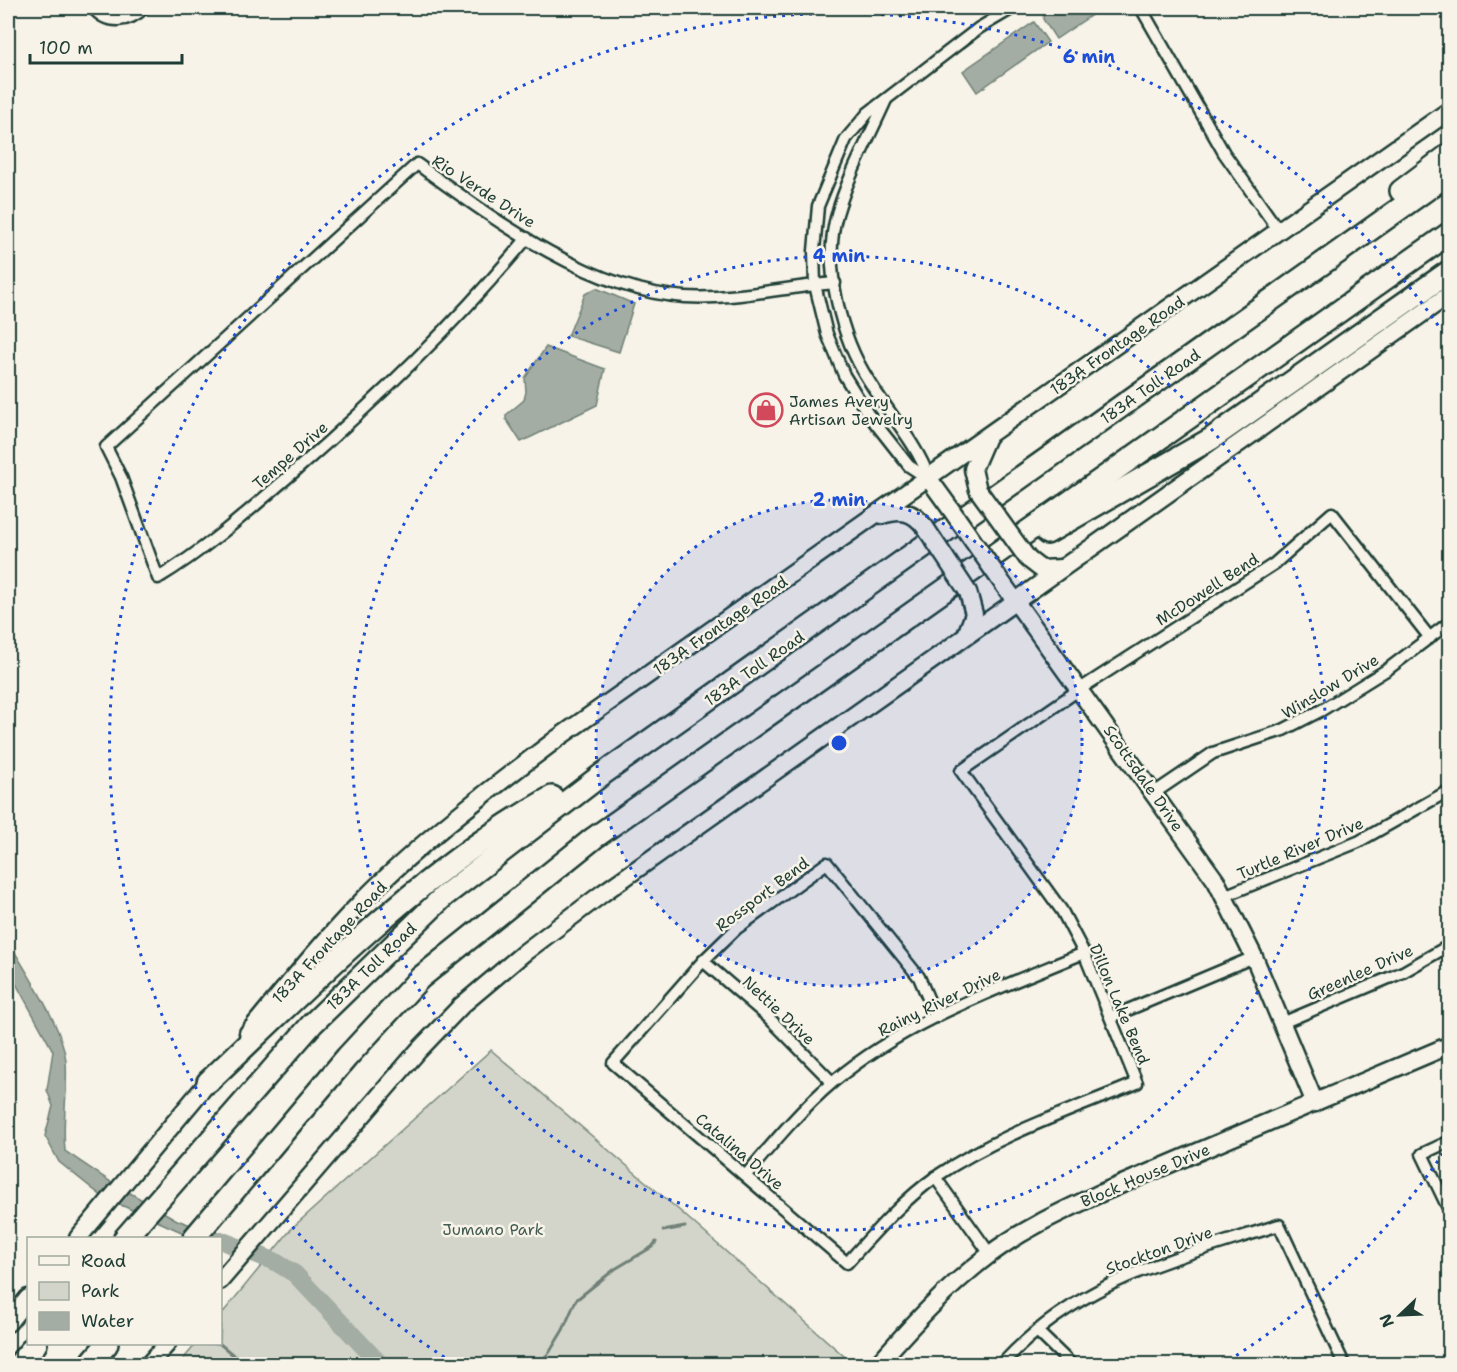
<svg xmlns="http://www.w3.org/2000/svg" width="1457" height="1372" font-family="'Shantell Sans',sans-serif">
  <rect width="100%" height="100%" fill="#f7f3e8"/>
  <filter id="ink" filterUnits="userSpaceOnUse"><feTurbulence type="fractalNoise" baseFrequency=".0167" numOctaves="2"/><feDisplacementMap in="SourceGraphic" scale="12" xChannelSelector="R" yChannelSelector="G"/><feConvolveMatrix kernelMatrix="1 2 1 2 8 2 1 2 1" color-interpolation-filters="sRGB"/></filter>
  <g filter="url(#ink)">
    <path fill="#d3d5ca" stroke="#79897f" stroke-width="1.5" d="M491,1050L680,1211L853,1364H179L196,1344H220L221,1315L293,1227Z"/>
    <g fill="#a4ada3" stroke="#6f8077" stroke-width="1.5">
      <path d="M1055,8H1102L1056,39L1043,19L1044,13Z"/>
      <path d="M1034,22L1048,42L977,92L963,71Z"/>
      <path d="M596,288L634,304L619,352L568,336L585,294Z"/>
      <path d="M546,347L605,369L597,405L521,442L506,419V415L524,400L526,392L525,378Z"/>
      <path d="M8,940C26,973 63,1025 66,1062C68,1092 62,1121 65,1151L111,1182L177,1220L284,1259L275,1270L221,1249L220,1238H195L103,1197L59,1162L45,1136L53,1106L47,1090L53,1051L8,969Z"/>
    </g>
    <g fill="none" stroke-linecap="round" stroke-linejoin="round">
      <g stroke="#6f8077" stroke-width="3">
        <path d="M146,1228L147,1238"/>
        <path d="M663,1231L685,1227"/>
        <path d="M220,1344L244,1364"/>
        <path d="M538,1364L549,1353L563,1330L576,1300L615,1269L652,1247L656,1242"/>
      </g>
      <path stroke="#a4ada3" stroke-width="18" d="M220,1240L274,1261L295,1274L380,1364"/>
      <g stroke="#1f3d34" stroke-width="15">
        <g id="street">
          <path d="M93,8C107,25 129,23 144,8"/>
          <path d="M1141,8L1224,153L1279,231"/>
          <path d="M886,100C870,136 848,176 837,214C822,265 841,338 869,381C889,414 916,442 929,478"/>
          <path d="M527,238C457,323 378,399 295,471C251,509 208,548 158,578L121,477L106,447L417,164C492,218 589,291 685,297C734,300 785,287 835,283"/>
          <path d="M929,479L909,466L868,414L844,375L827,334L815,285L814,251L818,206L846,139L868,113L979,28L1013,8"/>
          <path d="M1154,793L1213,753L1283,730L1322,710L1388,669L1450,622"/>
          <path d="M1224,896L1358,842L1450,790"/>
          <path d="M703,961L768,1017L832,1082"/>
          <path d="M936,1017L919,977L827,863L736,929L703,961L613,1063L847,1263C875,1232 903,1200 937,1176C997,1135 1070,1111 1137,1083L1084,953L1062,911L961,771L1080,689L1274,564L1332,513L1430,638"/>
          <path d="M1111,1017L1254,957"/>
          <path d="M1282,1023L1403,972L1450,945"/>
          <path d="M1450,1141L1422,1154L1450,1212"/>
          <path d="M746,1175C773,1143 801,1109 833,1082C905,1021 997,989 1084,953"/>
          <path d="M935,1177L990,1254"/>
          <path d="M1037,1331L1071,1364"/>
          <path d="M1002,1364C1080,1279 1174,1259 1279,1225L1344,1364"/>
        </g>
      </g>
      <g stroke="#1f3d34" stroke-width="21">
        <g id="secondary">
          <path d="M929,479L950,508"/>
          <path d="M978,490L973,469L986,439"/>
          <path d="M882,515C901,509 913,511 925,527"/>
          <path d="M1028,559L1041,569L1062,568"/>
          <path d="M998,577L1216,881L1254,957L1315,1103"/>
          <path d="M966,635L974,614L968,592"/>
          <path d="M248,1033C286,987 323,941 365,898C424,839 492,788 558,738L1450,110"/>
          <path d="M78,1238L215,1074"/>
          <path d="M220,1281L418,1051L462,1005L525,952L603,893L1450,294"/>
          <path d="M8,1323L28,1298"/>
          <path d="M149,1364L167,1344"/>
          <path d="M878,1364C912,1325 947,1287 989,1255C1023,1229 1063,1211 1101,1193L1450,1045"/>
        </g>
      </g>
      <g stroke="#1f3d34" stroke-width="26">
        <g id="highway">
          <path d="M1401,191L1450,154"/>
          <path d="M1047,533L1211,439L1450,271"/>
          <path d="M208,1082C315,980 422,870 552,797"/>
          <path d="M125,1238L312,1024L444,896L604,773L1450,173"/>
          <path d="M194,1238L347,1057L420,978L594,838L1450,233"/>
          <path d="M19,1364L36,1344"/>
          <path d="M90,1364L107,1344"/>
        </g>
      </g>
      <use href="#street" stroke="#f7f3e8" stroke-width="10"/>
      <use href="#secondary" stroke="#f7f3e8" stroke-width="16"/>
      <use href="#highway" stroke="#f7f3e8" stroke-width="21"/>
      <g stroke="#1f3d34" stroke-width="21" stroke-linecap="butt">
        <g id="secondary-bridge">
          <path d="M978,490L1028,559"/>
          <path d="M950,508L998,577"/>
          <path d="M925,527L968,592"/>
        </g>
      </g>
      <use href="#secondary-bridge" stroke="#f7f3e8" stroke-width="16"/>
    </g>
  </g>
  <circle cx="839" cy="743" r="243" fill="#1d4ed8" fill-opacity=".12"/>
  <g fill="none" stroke="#1d4ed8" stroke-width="3" stroke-dasharray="3 6">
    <circle cx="839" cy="743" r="243"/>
    <circle cx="839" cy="743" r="487"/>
    <path d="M1448 1146A730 730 0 0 1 1226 1362M452 1362A730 730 0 1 1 1448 340"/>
  </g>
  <defs>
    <g id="shop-ring" transform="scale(1.725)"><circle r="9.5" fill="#f7f3e8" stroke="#d1495b" stroke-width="1.5"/><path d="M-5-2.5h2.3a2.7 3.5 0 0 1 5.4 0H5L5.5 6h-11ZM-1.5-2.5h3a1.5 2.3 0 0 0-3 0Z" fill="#d1495b"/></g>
  </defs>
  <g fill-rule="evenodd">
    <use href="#shop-ring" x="766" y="410"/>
  </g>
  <g text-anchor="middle" stroke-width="5" stroke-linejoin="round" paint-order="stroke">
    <g font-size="16" fill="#1f3d34" stroke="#f7f3e8">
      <text transform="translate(484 191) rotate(33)" y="6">Rio Verde Drive</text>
      <text transform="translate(1117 345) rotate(-35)" y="6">183A Frontage Road</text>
      <text transform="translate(1150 386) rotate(-35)" y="6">183A Toll Road</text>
      <text transform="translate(290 455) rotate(-41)" y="6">Tempe Drive</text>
      <text transform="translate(1207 589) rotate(-33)" y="6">McDowell Bend</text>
      <text transform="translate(720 625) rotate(-35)" y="6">183A Frontage Road</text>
      <text transform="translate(754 668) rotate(-35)" y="6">183A Toll Road</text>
      <text transform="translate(1330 686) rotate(-31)" y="6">Winslow Drive</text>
      <text transform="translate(1144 778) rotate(55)" y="6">Scottsdale Drive</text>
      <text transform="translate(1300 848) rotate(-23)" y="6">Turtle River Drive</text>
      <text transform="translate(762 894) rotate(-37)" y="6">Rossport Bend</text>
      <text transform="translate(329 942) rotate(-47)" y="6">183A Frontage Road</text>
      <text transform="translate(371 966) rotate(-44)" y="6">183A Toll Road</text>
      <text transform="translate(1360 972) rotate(-24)" y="6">Greenlee Drive</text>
      <text transform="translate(939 1002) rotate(-26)" y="6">Rainy River Drive</text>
      <text transform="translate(1120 1004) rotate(67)" y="6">Dillon Lake Bend</text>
      <text transform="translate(779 1010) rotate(43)" y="6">Nettie Drive</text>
      <text transform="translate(740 1151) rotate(40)" y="6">Catalina Drive</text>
      <text transform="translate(1145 1175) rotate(-23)" y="6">Block House Drive</text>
      <text transform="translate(1159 1250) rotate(-20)" y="6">Stockton Drive</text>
    </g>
    <g font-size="16" fill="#1f3d34" stroke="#f7f3e8" text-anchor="start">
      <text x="789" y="407">James Avery<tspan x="789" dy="18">Artisan Jewelry</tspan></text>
    </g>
    <g font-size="16" fill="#435b52" stroke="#f7f3e8">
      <text x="493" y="1235">Jumano Park</text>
    </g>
  </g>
  <circle cx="839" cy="743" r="9" fill="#1d4ed8" stroke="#f7f3e8" stroke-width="3"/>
  <g font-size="18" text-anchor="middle" font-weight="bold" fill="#1d4ed8" stroke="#f7f3e8" stroke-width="5" stroke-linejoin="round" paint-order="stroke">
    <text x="1089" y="63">6 min</text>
    <text x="839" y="262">4 min</text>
    <text x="839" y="506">2 min</text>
  </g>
  <rect width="1457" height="1372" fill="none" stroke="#f7f3e8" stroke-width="30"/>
  <rect x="15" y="15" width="1427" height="1342" fill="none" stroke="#1f3d34" stroke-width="2" filter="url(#ink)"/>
  <rect x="27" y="1237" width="195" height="108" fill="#f7f3e8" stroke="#a1aaa0" stroke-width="1.5"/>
  <rect x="39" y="1256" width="30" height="9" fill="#f7f3e8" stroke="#a1aaa0" stroke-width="1.5"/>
  <text x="81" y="1267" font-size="18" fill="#1f3d34">Road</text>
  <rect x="39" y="1282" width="30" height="18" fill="#d3d5ca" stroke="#a1aaa0" stroke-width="1.5"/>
  <text x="81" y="1297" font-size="18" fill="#1f3d34">Park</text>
  <rect x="39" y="1312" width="30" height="18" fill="#a4ada3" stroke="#a1aaa0" stroke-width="1.5"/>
  <text x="81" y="1327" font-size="18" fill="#1f3d34">Water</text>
  <g transform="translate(1400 1315) rotate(247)" stroke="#f7f3e8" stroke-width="4.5" paint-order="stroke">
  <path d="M0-4.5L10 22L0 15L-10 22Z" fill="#1f3d34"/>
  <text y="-9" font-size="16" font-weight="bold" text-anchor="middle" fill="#1f3d34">N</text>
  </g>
  <path d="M30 54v9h152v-9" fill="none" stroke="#1f3d34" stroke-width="3"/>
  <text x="39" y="54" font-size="18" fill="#1f3d34" stroke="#f7f3e8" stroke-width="4.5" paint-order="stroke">100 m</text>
</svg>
